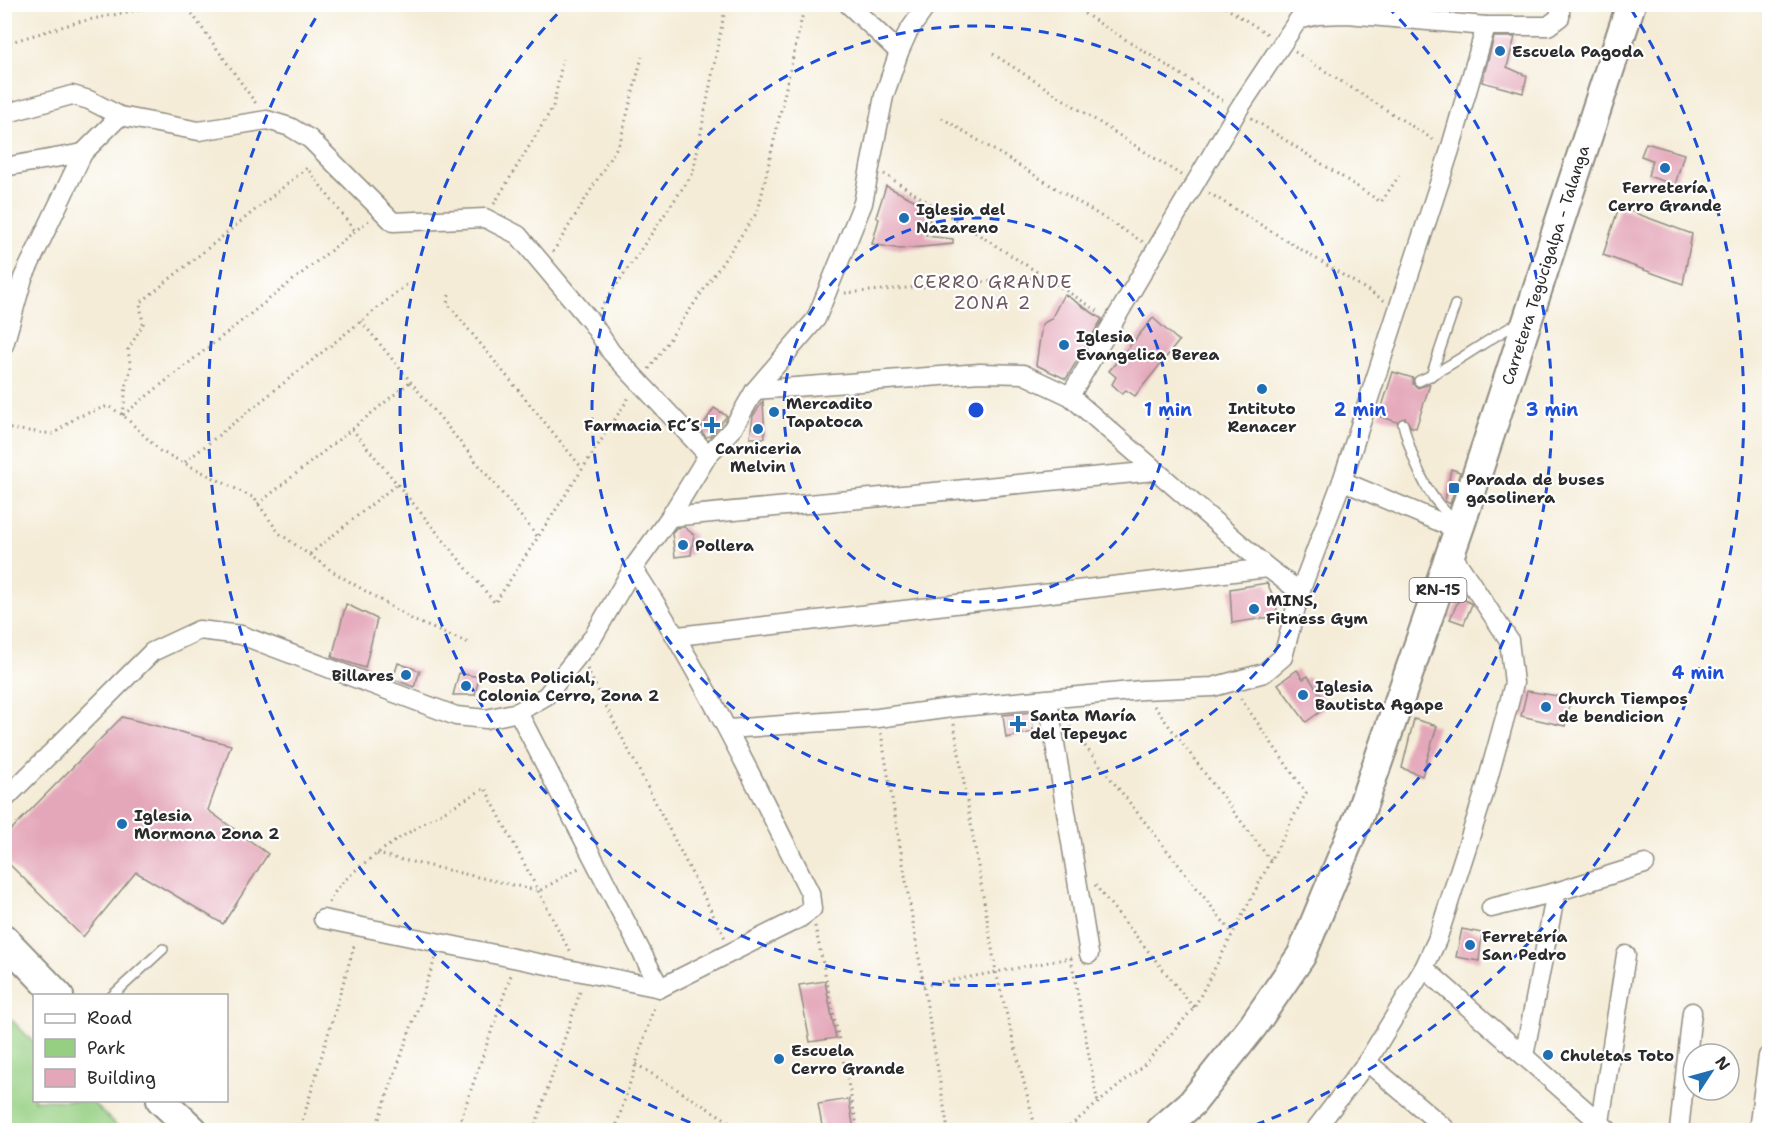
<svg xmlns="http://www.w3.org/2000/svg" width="1774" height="1135" font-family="'Shantell Sans',sans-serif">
  <rect width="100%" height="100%" fill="#fff"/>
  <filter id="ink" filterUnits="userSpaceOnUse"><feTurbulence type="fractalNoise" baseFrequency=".0167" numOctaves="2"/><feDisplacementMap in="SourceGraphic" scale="12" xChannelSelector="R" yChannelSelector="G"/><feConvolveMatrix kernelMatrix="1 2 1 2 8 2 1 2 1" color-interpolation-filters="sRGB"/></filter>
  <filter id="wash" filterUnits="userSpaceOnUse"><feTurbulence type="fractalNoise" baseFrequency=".008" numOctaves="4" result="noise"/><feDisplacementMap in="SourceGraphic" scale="24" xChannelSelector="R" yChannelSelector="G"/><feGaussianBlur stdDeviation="1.35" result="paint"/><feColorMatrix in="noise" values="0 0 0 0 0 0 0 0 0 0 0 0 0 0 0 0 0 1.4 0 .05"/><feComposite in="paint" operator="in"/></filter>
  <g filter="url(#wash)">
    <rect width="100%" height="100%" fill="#f4ecd7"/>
    <path fill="#96cf82" stroke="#607d56" stroke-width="1.5" d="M5,1013L34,1043V1100L91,1101L121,1130H5Z"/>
    <g id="blocks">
      <g fill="#e4a7ba">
        <path d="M1494,37H1515L1507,67L1527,76L1523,93L1482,82Z"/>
        <path d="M1646,143L1684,154L1675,185L1648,176L1652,160L1641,156Z"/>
        <path d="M886,186L932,209L926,236L953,239V244L900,249L872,244L879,219L876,217Z"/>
        <path d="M1619,207L1692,234L1683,284L1603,255Z"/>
        <path d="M1064,294L1102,319L1066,379L1036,365L1042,324L1051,319Z"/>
        <path d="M1153,318L1179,341L1135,396L1126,390L1122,394L1112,384L1116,377L1109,371Z"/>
        <path d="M1393,372L1413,378V384L1418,388L1430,384L1416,428L1411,427L1405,418L1397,422L1379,416Z"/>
        <path d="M763,401L765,438H750L753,416Z"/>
        <path d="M714,408L727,416L710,436L706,437L700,430Z"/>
        <path d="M1451,469L1460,472L1450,504L1445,501Z"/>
        <path d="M684,527L694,535L691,555L675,557L672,533L676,528Z"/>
        <path d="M1267,583L1276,602L1278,616L1232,623L1230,589Z"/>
        <path d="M1460,597L1472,604L1464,624L1450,619Z"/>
        <path d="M346,604L377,619L365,668L332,657Z"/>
        <path d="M398,663L420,671L414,687L393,679Z"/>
        <path d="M1297,670L1303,679L1308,676L1328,706L1306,722L1278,684Z"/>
        <path d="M459,673L479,677L475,695H453Z"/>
        <path d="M1527,691L1571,698L1565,726L1521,716Z"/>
        <path d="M1032,712L1033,732L1006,738L1003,715Z"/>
        <path d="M122,717L231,745L208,810L268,854L223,924L136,872L83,937L4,859V837Z"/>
        <path d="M1414,719L1437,726L1422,776L1402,768Z"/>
        <path d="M1462,929L1482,933L1479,961L1456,957Z"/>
        <path d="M825,981L836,1038L810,1042L799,985Z"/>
        <path d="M849,1099L854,1131H823L818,1104Z"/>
      </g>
    </g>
  </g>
  <g filter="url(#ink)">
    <use href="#blocks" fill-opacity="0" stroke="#908c81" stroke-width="1.5"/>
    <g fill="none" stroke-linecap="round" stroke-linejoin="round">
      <g stroke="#908c81" stroke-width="12">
        <g id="service">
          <path d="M1431,376L1455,305"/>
          <path d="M1419,381C1456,365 1486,339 1522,321"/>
          <path d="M1403,424C1412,458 1427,503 1458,521"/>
          <path d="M112,996L163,949"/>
        </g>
      </g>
      <g stroke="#908c81" stroke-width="21">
        <g id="minor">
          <path d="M848,4L899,52"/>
          <path d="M4,114L72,95L89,100L120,116L199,131L267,120L290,127L310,139L393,222L485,218L518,235L592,323L611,352L708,455"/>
          <path d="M4,167L83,153"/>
          <path d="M4,345L23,278L83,153L120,116"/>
          <path d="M755,390L980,373L1023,374L1070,396L1268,568L1300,592"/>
          <path d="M1070,396L1238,110L1298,20L1318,15L1347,14L1486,26H1548L1560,17V4"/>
          <path d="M1342,481L1459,530"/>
          <path d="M670,517L1155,471"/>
          <path d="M678,636L1268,568"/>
          <path d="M1048,700L1089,954"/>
          <path d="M518,712L660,988"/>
          <path d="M729,729L878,718L951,708L1142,690L1213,687L1264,673L1283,657L1300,592L1342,481L1450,150L1486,26"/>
          <path d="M4,800L152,652L199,630L241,635L456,716L486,719L518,712L546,696L593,637L633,568L670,517L708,455L733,428L755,390L816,319L863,203L884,96L899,52L908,32L928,4"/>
          <path d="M1491,908L1556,892L1645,864"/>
          <path d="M323,919L660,988L800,918L812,909L810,893C755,782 701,672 633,568"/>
          <path d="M1424,968L1608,1130"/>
          <path d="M1524,1056L1556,892"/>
          <path d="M1367,1062L1447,1130"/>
          <path d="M1600,1122L1626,955"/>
          <path d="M1315,1130L1367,1062L1424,968L1437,940L1483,797L1509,703L1514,683L1509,640L1451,553"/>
          <path d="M1679,1130L1692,1012"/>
          <path d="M1758,1130L1768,1056"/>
        </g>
      </g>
      <g stroke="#908c81" stroke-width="32">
        <g id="primary">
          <path d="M4,939L59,996"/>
          <path d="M161,1100L193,1130"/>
          <path d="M1161,1130L1192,1103L1253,1026L1301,956L1359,816L1461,523L1631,4"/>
        </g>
      </g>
      <g stroke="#908c81" stroke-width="3" stroke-dasharray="1.5 4.5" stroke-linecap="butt">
        <path d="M185,4L257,105"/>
        <path d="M1069,4L1225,102"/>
        <path d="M1220,4L1269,35"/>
        <path d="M4,44L78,22L167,4"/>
        <path d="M1295,52L1437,142"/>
        <path d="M993,54L1181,175"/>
        <path d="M942,118L1143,242"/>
        <path d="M1251,118L1381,202L1399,176"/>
        <path d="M884,174L1101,313"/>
        <path d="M1209,193L1385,301"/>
        <path d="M494,204L553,107L563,59"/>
        <path d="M553,252L620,142L642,57"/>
        <path d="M845,293L1045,277"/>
        <path d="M449,295L447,303L582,468"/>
        <path d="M600,309L693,173L726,4"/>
        <path d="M361,321L537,536"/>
        <path d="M649,369L758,211L805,4"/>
        <path d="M123,415L126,385L131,369L128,350L143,324L140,303L307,168L355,231"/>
        <path d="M123,415L369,220"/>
        <path d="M4,428L53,434L77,417L108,406L123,415L160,451L254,498L279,533L332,571L415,621L471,644"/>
        <path d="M352,429L411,381"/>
        <path d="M185,462L410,282"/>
        <path d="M258,504L352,429L495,603L630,396"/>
        <path d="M310,554L397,484"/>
        <path d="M587,669L725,938"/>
        <path d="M1154,706L1271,861"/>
        <path d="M954,724L996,972L1036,1130"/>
        <path d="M1070,727L1233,934"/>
        <path d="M881,733L948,1130"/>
        <path d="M377,854L539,891L579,868"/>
        <path d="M1095,885L1194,1008"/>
        <path d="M329,903C343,864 448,810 485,788L571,954"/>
        <path d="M815,926L858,1130"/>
        <path d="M1071,958L1098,1104"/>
        <path d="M923,986L1075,957"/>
        <path d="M636,1064L743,1130"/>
        <path d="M301,1126L355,943"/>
        <path d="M375,1130L435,959"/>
        <path d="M457,1130L511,975"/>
        <path d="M534,1130L581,989"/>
        <path d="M615,1130L655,1004"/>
        <path d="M1065,1130L1143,1066L1194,1008L1306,793L1239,696"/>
      </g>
      <use href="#service" stroke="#fff" stroke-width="9"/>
      <use href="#minor" stroke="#fff" stroke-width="18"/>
      <use href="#primary" stroke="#fff" stroke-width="28"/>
    </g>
  </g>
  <g fill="none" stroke="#1d4ed8" stroke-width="3" stroke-dasharray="10 8">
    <circle cx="976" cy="410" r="192"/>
    <circle cx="976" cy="410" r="384"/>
    <path d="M1387 6A576 576 0 1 1 565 6"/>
    <path d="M707 1129A768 768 0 0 1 321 9M1631 9A768 768 0 0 1 1245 1129"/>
  </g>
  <g fill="#1f6fb2" stroke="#fff" stroke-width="2">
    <circle cx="1500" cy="51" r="6"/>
    <circle cx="1665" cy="168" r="6"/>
    <circle cx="904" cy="218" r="6"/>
    <circle cx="1064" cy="345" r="6"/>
    <circle cx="1262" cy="389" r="6"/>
    <circle cx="774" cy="412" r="6"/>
    <path d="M709 416h6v6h6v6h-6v6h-6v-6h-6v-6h6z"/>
    <circle cx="758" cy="429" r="6"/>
    <rect x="1448" y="482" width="12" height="12" rx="3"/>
    <circle cx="683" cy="545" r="6"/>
    <circle cx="1254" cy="609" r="6"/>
    <circle cx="406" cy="675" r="6"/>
    <circle cx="466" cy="686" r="6"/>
    <circle cx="1303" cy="695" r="6"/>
    <circle cx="1546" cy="707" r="6"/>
    <path d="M1015 715h6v6h6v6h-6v6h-6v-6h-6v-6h6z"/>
    <circle cx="122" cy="824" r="6"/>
    <circle cx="1470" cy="945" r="6"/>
    <circle cx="1548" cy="1055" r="6"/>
    <circle cx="779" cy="1059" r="6"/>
  </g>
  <g text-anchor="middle" stroke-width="4.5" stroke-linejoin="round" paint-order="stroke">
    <rect fill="#fff" stroke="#6b6b6b" stroke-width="1.5" x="1409.5" y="578" width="57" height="24" rx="4.5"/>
    <g font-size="15" font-weight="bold" fill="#2b2b2b">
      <text x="1438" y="595">RN-15</text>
    </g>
    <g font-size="16" font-weight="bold" fill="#2b2b2b" stroke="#fff" text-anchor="start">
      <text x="1512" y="57">Escuela Pagoda</text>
      <text x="1665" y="193" text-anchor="middle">Ferretería<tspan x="1665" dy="18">Cerro Grande</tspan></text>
      <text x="916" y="215">Iglesia del<tspan x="916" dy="18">Nazareno</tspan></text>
      <text x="1076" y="342">Iglesia<tspan x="1076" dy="18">Evangelica Berea</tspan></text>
      <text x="786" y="409">Mercadito<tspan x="786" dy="18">Tapatoca</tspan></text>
      <text x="1262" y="414" text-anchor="middle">Intituto<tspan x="1262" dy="18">Renacer</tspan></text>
      <text x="700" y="431" text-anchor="end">Farmacia FC´S</text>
      <text x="758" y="454" text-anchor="middle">Carniceria<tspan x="758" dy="18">Melvin</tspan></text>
      <text x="1466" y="485">Parada de buses<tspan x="1466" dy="18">gasolinera</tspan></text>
      <text x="695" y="551">Pollera</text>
      <text x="1266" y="606">MINS,<tspan x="1266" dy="18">Fitness Gym</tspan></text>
      <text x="394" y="681" text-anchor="end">Billares</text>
      <text x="478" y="683">Posta Policial,<tspan x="478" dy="18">Colonia Cerro, Zona 2</tspan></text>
      <text x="1315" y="692">Iglesia<tspan x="1315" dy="18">Bautista Agape</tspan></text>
      <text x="1558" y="704">Church Tiempos<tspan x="1558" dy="18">de bendicion</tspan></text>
      <text x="1030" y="721">Santa María<tspan x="1030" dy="18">del Tepeyac</tspan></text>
      <text x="134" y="821">Iglesia<tspan x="134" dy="18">Mormona Zona 2</tspan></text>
      <text x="1482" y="942">Ferretería<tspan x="1482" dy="18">San Pedro</tspan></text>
      <text x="791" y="1056">Escuela<tspan x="791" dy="18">Cerro Grande</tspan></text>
      <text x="1560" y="1061">Chuletas Toto</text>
    </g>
    <g font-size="16" fill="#2b2b2b" stroke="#fff">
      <text transform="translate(1545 265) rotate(-72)" y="6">Carretera Tegucigalpa - Talanga</text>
    </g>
    <g font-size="18" letter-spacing="1.5" fill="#6c565d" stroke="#fff">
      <text x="993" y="288">CERRO GRANDE<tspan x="993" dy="21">ZONA 2</tspan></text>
    </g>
  </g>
  <circle cx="976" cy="410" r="9" fill="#1d4ed8" stroke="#fff" stroke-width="3"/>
  <g font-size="18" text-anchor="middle" font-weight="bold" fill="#1d4ed8" stroke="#fff" stroke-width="4.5" stroke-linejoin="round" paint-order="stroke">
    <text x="1168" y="416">1 min</text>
    <text x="1360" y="416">2 min</text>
    <text x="1552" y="416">3 min</text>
    <text x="1698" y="679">4 min</text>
  </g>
  <rect width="1774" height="1135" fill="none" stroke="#fff" stroke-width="24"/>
  <rect x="33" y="994" width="195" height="108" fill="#ffffff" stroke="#aaaaaa" stroke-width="1.5"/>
  <rect x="45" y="1014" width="30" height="9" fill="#ffffff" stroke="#aaaaaa" stroke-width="1.5"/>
  <text x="87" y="1024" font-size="18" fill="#2b2b2b">Road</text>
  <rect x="45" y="1039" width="30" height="18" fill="#96cf82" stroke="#aaaaaa" stroke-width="1.5"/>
  <text x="87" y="1054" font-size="18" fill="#2b2b2b">Park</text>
  <rect x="45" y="1069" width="30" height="18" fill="#e4a7ba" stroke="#aaaaaa" stroke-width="1.5"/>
  <text x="87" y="1084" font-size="18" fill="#2b2b2b">Building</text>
  <g transform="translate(1711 1072) rotate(54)"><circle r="28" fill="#ffffff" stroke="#aaaaaa" stroke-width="1.5"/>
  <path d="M0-4.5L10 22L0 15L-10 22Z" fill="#1f6fb2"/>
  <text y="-9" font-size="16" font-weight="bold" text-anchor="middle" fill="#2b2b2b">N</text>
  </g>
</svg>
